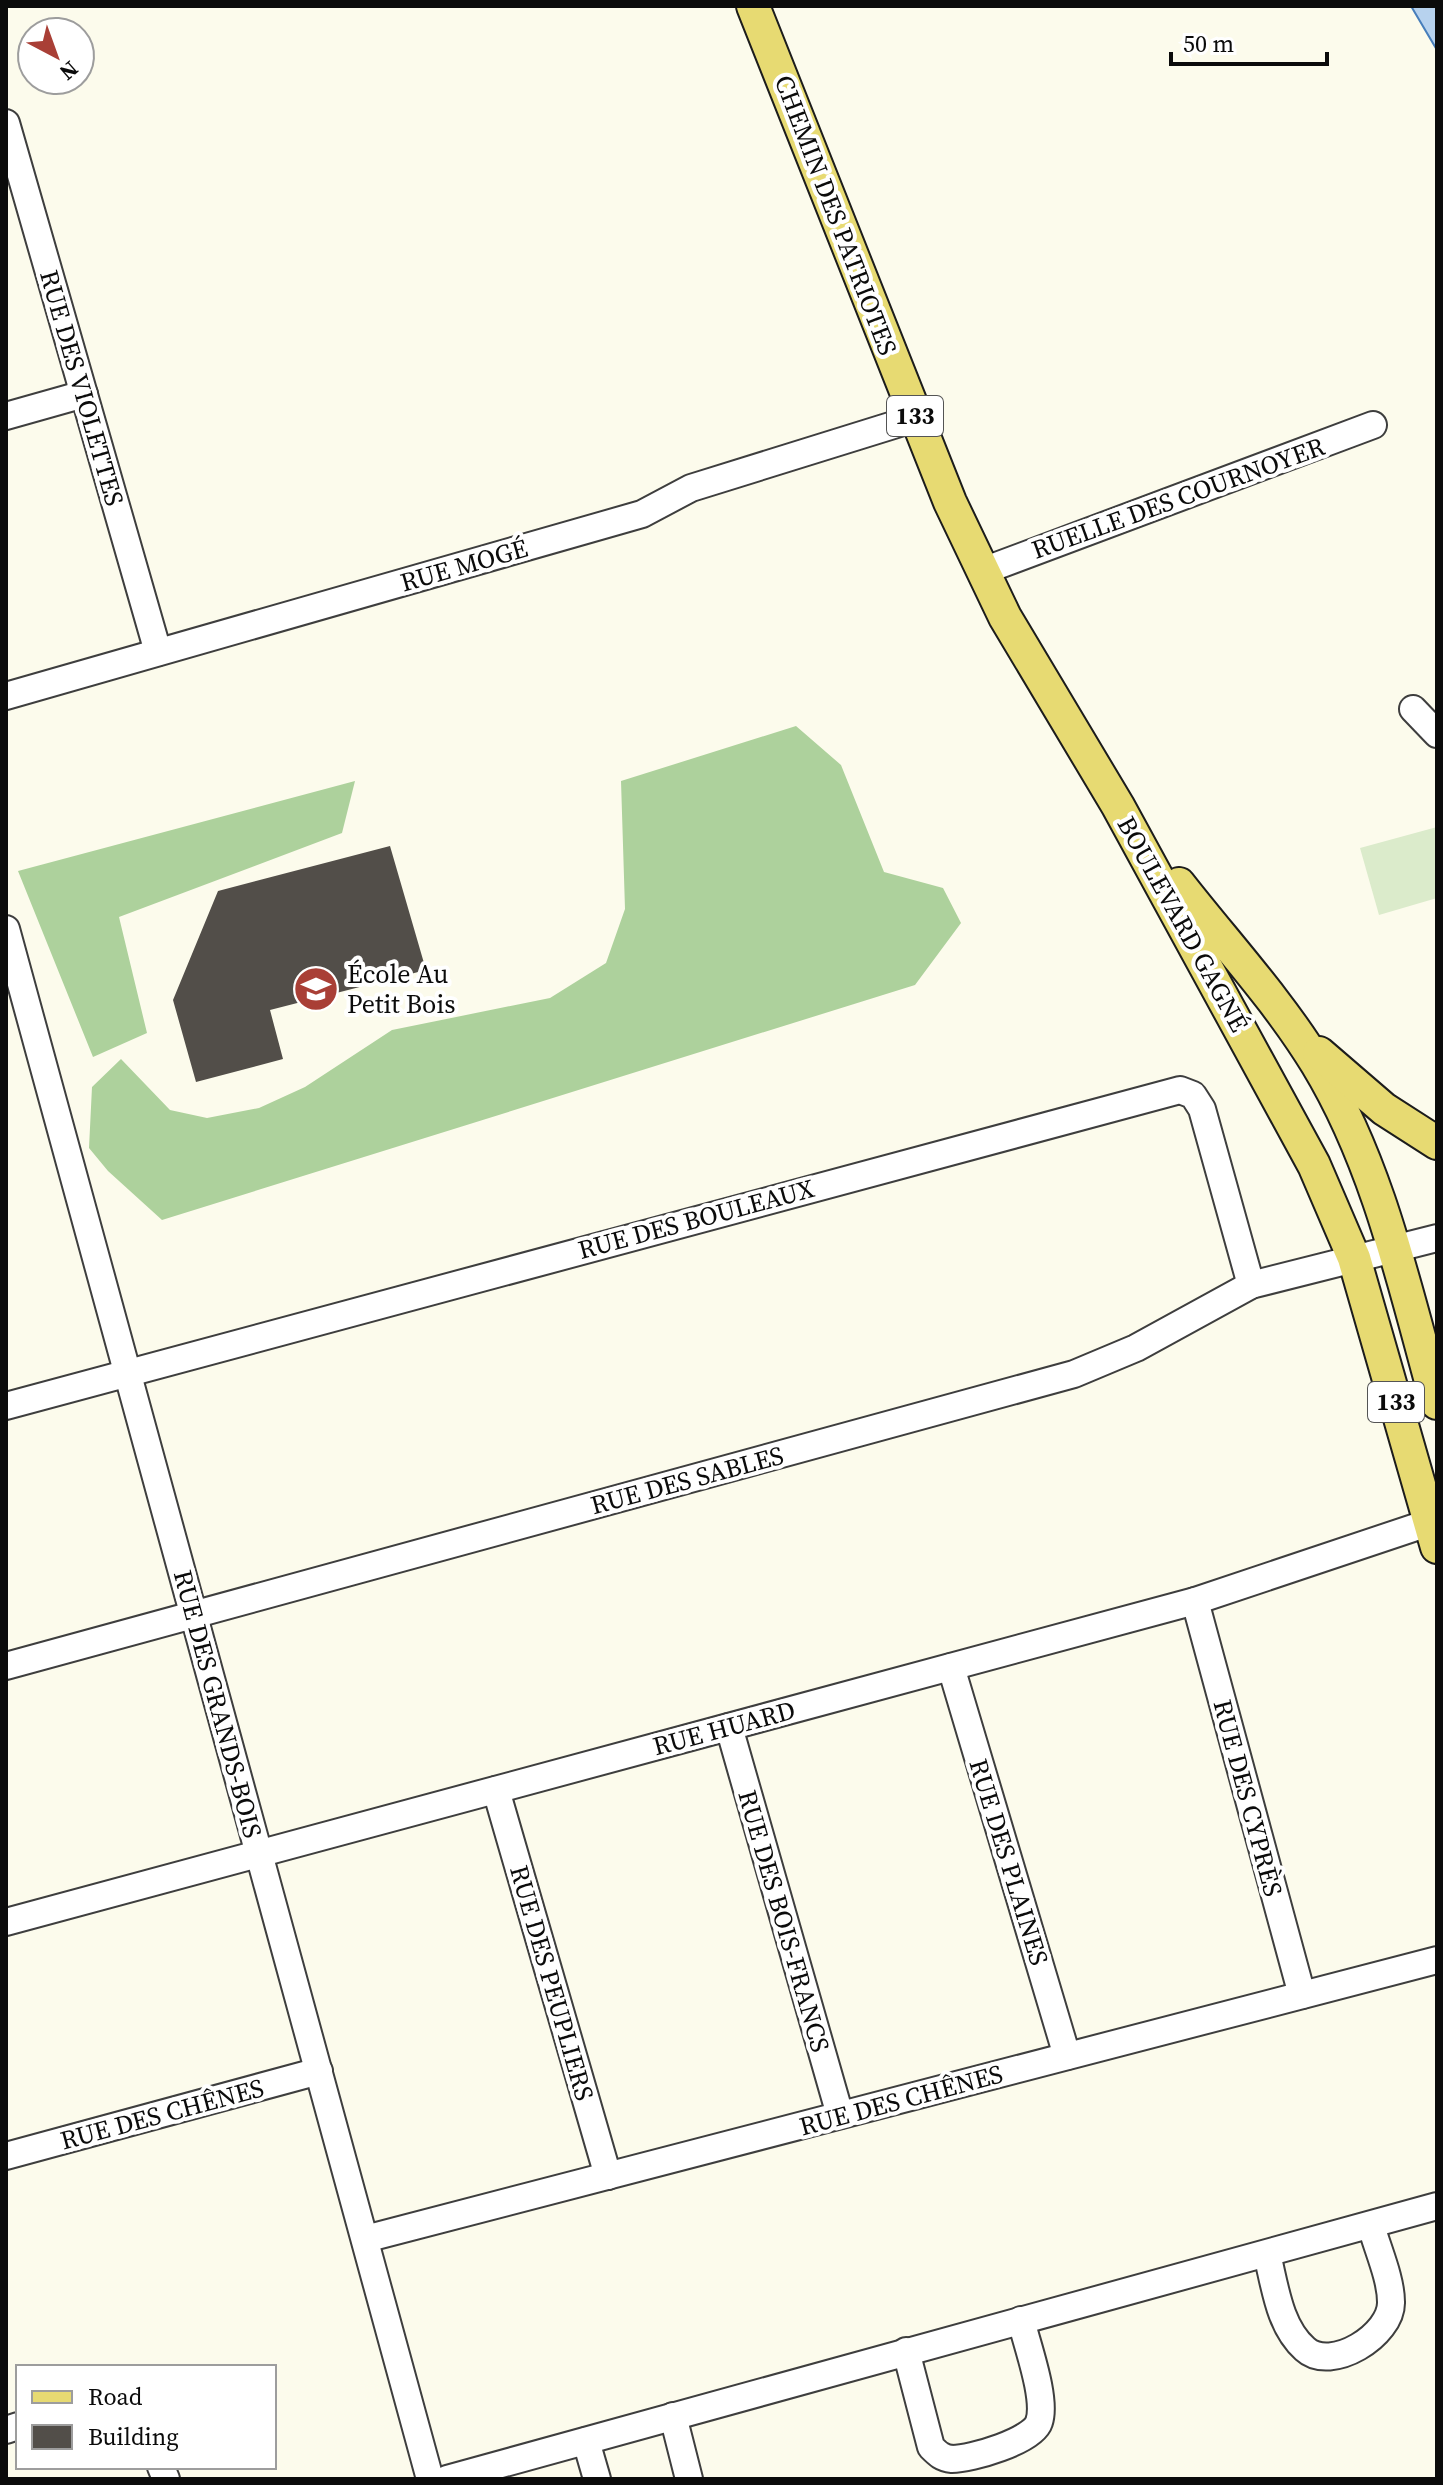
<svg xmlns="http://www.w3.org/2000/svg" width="1443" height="2485" font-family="'Source Serif 4',serif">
  <rect width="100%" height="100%" fill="#fcfbec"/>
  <g fill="#add19c">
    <path d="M796,726L841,765L884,872L943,888L961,923L915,985L162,1220L108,1171L89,1148L92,1087L121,1059L170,1110L207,1118L259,1108L305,1087L392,1030L550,998L606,963L625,909L621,781Z"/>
    <path d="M355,781L342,833L119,917L147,1033L93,1057L18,871Z"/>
  </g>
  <path fill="#dbebcb" d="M1437,827V898L1379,915L1360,848Z"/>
  <path fill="#b7d2ee" stroke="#477ebb" stroke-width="2" d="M1411,6H1437V50Z"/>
  <path fill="#524e49" d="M390,846L426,970L270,1010L283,1059L196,1082L173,1000L218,891Z"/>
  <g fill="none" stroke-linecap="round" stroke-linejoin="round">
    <g stroke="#3e3e3e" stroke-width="30">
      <g id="minor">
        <path d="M6,123L158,652"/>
        <path d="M6,416L84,394"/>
        <path d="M983,571L1373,425"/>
        <path d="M6,696L642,514L691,488L916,418"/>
        <path d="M1413,709L1437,734"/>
        <path d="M6,929L430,2479"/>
        <path d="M6,1406L1180,1090L1193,1095L1202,1109L1251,1285"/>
        <path d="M1195,1601L1302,1995"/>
        <path d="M6,1666L1074,1374L1136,1348L1251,1285L1437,1238"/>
        <path d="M951,1667L1067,2056"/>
        <path d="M729,1727L840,2115"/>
        <path d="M496,1790L608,2176"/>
        <path d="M6,1922L1195,1601L1437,1520"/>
        <path d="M6,2156L319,2071"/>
        <path d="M365,2239L1437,1960"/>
        <path d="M1267,2254C1275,2286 1279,2326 1305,2349C1331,2373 1392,2335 1391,2302C1391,2278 1377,2248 1371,2225"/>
        <path d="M906,2351L931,2447C938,2454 942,2458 952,2459C971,2459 1033,2441 1039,2422C1047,2399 1027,2345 1021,2320"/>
        <path d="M673,2416L689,2479"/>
        <path d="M6,2430L18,2426"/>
        <path d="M586,2441L597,2479"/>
        <path d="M161,2467L166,2479"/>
        <path d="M447,2479L1437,2206"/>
      </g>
    </g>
    <g stroke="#1c1c1c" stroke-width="36">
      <g id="major">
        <path d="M753,6L950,502L1005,617L1118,806L1314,1165L1354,1258L1437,1547"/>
        <path d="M1179,884C1225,943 1278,1000 1317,1064C1379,1166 1405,1289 1437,1403"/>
        <path d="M1319,1053L1384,1109L1437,1143"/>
      </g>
    </g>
    <use href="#minor" stroke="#fff" stroke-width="26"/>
    <use href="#major" stroke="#e7da72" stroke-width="32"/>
  </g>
  <defs>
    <g id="school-disc" transform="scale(2.3)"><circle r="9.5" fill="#a93f36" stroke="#fff"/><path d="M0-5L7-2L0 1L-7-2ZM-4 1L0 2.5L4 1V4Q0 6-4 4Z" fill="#fff"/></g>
  </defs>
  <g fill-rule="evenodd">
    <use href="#school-disc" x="316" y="989"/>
  </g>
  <g text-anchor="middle" stroke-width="8" stroke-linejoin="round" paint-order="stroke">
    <g fill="#fff" stroke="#545454" stroke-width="2">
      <rect x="887" y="396" width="56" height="40" rx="6"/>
      <rect x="1368" y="1382" width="56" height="40" rx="6"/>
    </g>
    <g font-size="24" font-weight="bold" fill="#0b0b0b">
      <text x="915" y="424">133</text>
      <text x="1396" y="1410">133</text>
    </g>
    <g font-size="26" fill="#0b0b0b" stroke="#fff">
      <text transform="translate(836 215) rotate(69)" y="9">CHEMIN DES PATRIOTES</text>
      <text transform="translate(82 388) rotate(74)" y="9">RUE DES VIOLETTES</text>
      <text transform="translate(1178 498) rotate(-20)" y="9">RUELLE DES COURNOYER</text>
      <text transform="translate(464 565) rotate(-16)" y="9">RUE MOGÉ</text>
      <text transform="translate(1183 924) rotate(61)" y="9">BOULEVARD GAGNÉ</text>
      <text transform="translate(696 1219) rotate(-15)" y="9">RUE DES BOULEAUX</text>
      <text transform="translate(687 1480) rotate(-15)" y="9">RUE DES SABLES</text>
      <text transform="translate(218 1704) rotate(75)" y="9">RUE DES GRANDS-BOIS</text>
      <text transform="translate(724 1728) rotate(-15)" y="9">RUE HUARD</text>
      <text transform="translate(1248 1798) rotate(75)" y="9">RUE DES CYPRÈS</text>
      <text transform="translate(1009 1862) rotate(73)" y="9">RUE DES PLAINES</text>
      <text transform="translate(784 1921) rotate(74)" y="9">RUE DES BOIS-FRANCS</text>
      <text transform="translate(552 1983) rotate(74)" y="9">RUE DES PEUPLIERS</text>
      <text transform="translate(901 2100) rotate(-15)" y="9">RUE DES CHÊNES</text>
      <text transform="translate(162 2114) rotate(-15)" y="9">RUE DES CHÊNES</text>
    </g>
    <g font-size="26" fill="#0b0b0b" stroke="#fff" text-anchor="start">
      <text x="347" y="983">École Au<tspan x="347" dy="30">Petit Bois</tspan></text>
    </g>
  </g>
  <rect width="1443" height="2485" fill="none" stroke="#0b0b0b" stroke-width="16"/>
  <rect x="16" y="2365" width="260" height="104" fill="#ffffff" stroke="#9d9d9d" stroke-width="2"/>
  <rect x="32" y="2391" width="40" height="12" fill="#e7da72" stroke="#9d9d9d" stroke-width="2"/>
  <text x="88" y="2405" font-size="24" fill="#0b0b0b">Road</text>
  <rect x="32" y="2425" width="40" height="24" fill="#524e49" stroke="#9d9d9d" stroke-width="2"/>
  <text x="88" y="2445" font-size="24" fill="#0b0b0b">Building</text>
  <g transform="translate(56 56) rotate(139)"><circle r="38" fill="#ffffff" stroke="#9d9d9d" stroke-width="2"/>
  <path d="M0-6L14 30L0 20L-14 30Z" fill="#a93f36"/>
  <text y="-12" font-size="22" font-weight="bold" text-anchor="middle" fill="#0b0b0b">N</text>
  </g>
  <path d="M1171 52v12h156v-12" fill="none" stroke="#0b0b0b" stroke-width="4"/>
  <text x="1183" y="52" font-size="24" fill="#0b0b0b" stroke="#ffffff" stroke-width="6" paint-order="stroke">50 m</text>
</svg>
